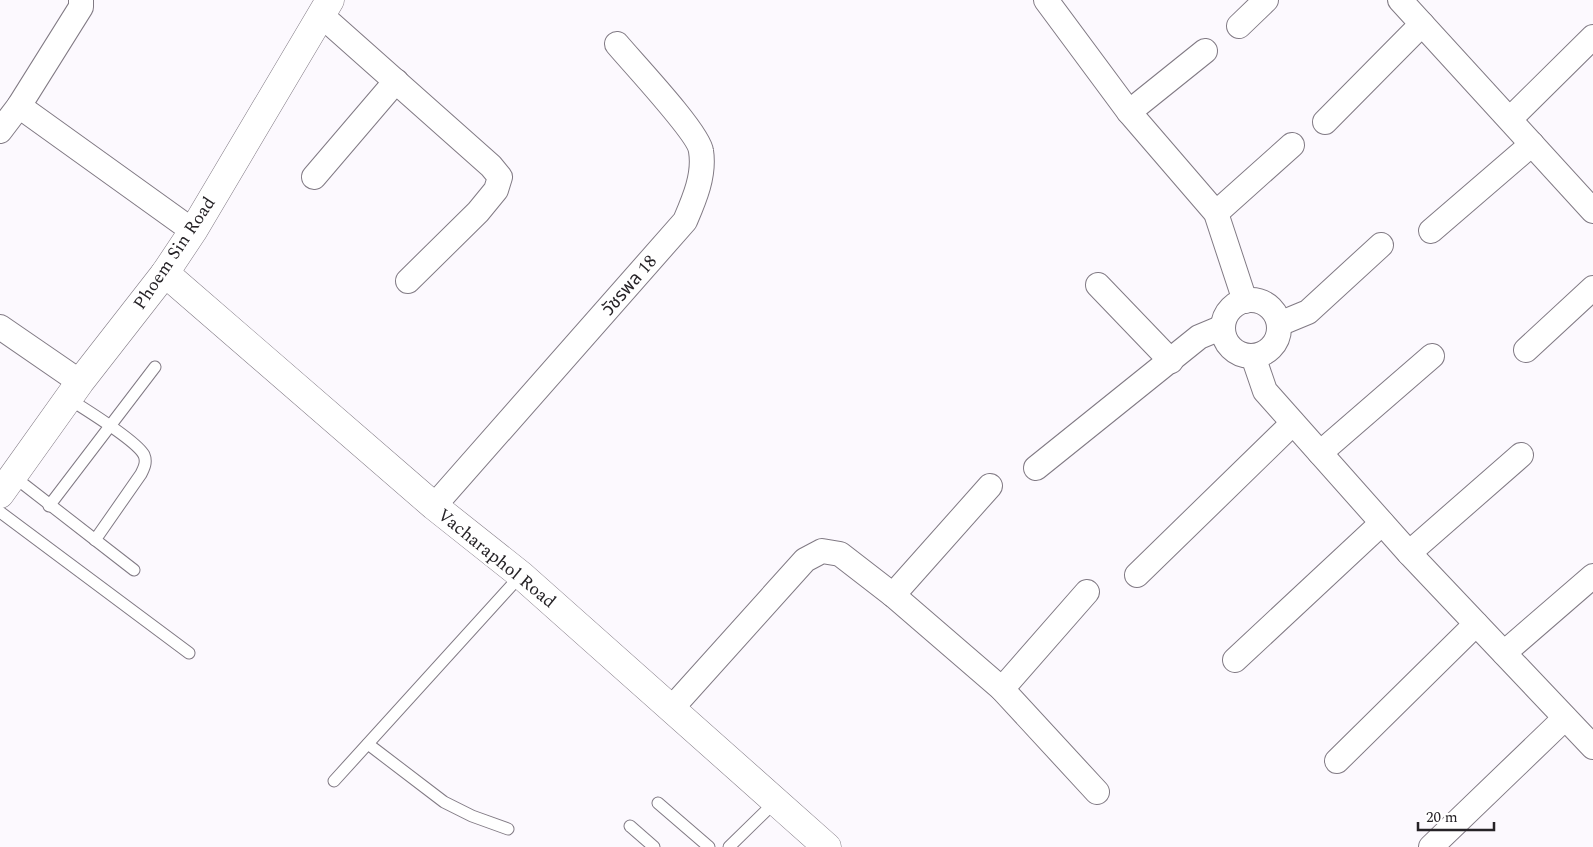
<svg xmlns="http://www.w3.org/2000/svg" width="1593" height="847" font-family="Spectral,'Noto Sans Thai',serif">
  <rect width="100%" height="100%" fill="#fcf9fe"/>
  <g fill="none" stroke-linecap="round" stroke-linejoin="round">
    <g stroke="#817a84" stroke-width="13">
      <g id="service">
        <path d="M69,399C85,409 137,441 144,455C147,462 144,468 141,474L95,540"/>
        <path d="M13,476L134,570"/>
        <path d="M49,506L155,367"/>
        <path d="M0,512L189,653"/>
        <path d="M368,744L444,802L472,816L508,829"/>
        <path d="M334,781L521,575"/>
        <path d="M658,803L709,847"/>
        <path d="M630,826L654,847"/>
        <path d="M729,847L775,802"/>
      </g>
    </g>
    <g stroke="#817a84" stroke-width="26">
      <g id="minor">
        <path d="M1046,0L1129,112L1216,213L1245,301"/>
        <path d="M1400,0L1593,211"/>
        <path d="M321,15L491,166L500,177L496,190L478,212L408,281"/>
        <path d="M1239,26L1266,0"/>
        <path d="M19,106L193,231"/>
        <path d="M1129,112L1205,51"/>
        <path d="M1510,119L1593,37"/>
        <path d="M1325,122L1422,24"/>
        <path d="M0,131L19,106L81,7V0"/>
        <path d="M314,177L396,81"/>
        <path d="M1216,213L1292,145"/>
        <path d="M1431,231L1532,144"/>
        <path d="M1098,285L1171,361"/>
        <circle cx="1251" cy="328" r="28"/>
        <path d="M1279,324L1308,312L1381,245"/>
        <path d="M0,327L80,382"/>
        <path d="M1526,350L1593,288"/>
        <path d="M1253,356L1265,391L1409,553L1593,747"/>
        <path d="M1320,453L1432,356"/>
        <path d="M1036,468L1199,337L1223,327"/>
        <path d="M434,506L685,221C694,200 705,175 701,151C699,133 632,62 617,44"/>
        <path d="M1409,553L1521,455"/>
        <path d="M1137,575L1293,423"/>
        <path d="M893,595L990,486"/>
        <path d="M1504,653L1593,576"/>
        <path d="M1235,660L1382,523"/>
        <path d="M1002,689L1087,592"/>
        <path d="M671,709L805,560L822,551L840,554L893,595L1002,689L1097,792"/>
        <path d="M1337,761L1476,624"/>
        <path d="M1431,847L1565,718"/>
      </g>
    </g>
    <g stroke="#817a84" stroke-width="29">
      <g id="tertiary">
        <path d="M165,273L434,506L521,575L827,847"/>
        <path d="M0,494L80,382L165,273L193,231L330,0"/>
      </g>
    </g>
    <use href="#service" stroke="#fff" stroke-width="11"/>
    <use href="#minor" stroke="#fff" stroke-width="24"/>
    <use href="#tertiary" stroke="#fff" stroke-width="28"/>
  </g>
  <g text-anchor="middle" stroke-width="4.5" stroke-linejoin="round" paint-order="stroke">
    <g font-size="18" fill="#262327" stroke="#fff">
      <text transform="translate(174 253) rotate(-56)" y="6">Phoem Sin Road</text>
      <text transform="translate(629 285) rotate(-49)" y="6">วัชรพล 18</text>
      <text transform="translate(497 558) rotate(39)" y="6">Vacharaphol Road</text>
    </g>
  </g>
  <path d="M1418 822v8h76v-8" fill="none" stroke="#262327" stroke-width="2.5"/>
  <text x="1426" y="822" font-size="15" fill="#262327" stroke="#ffffff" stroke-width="4" paint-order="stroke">20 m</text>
</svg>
